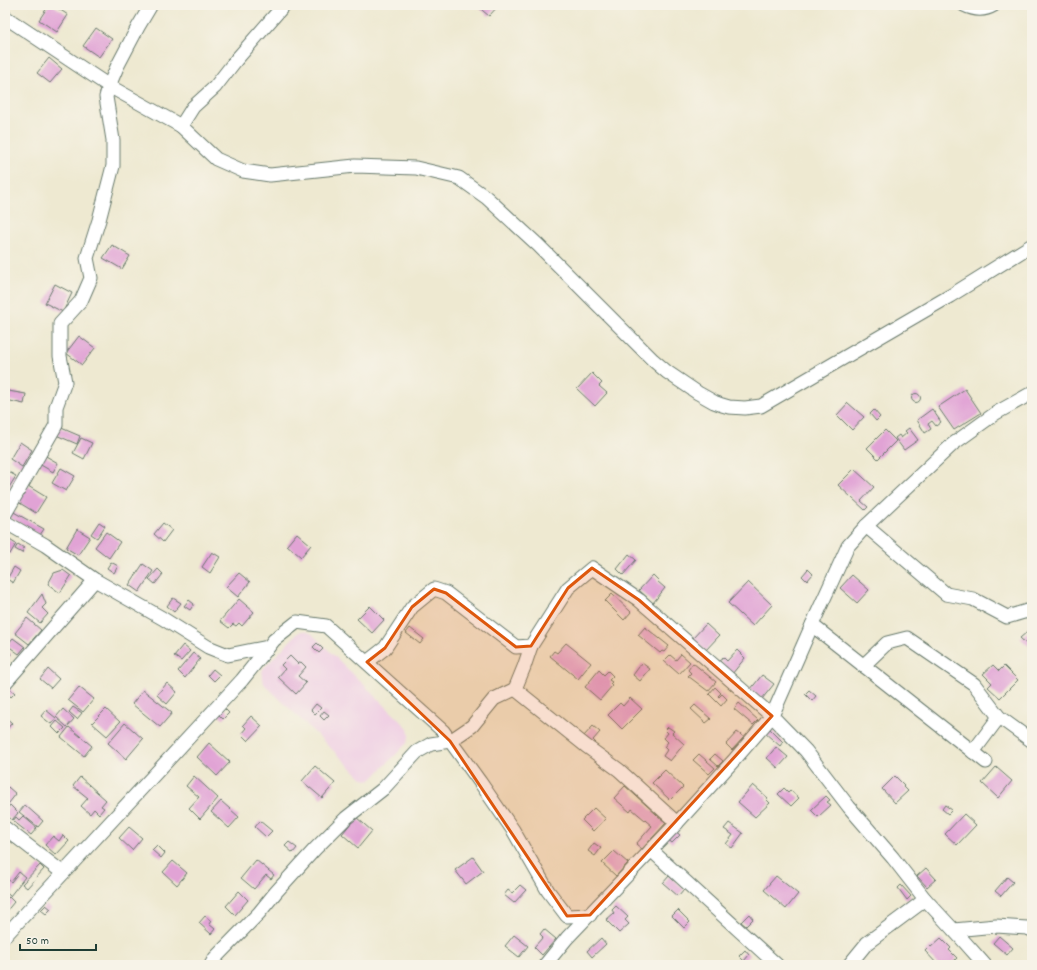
<svg xmlns="http://www.w3.org/2000/svg" width="1037" height="970" font-family="Dekko,sans-serif">
  <rect width="100%" height="100%" fill="#f7f3e8"/>
  <filter id="ink" filterUnits="userSpaceOnUse"><feTurbulence type="fractalNoise" baseFrequency=".025" numOctaves="2"/><feDisplacementMap in="SourceGraphic" scale="8" xChannelSelector="R" yChannelSelector="G"/><feConvolveMatrix kernelMatrix="1 2 1 2 8 2 1 2 1" color-interpolation-filters="sRGB"/></filter>
  <filter id="wash" filterUnits="userSpaceOnUse"><feTurbulence type="fractalNoise" baseFrequency=".012" numOctaves="4" result="noise"/><feDisplacementMap in="SourceGraphic" scale="16" xChannelSelector="R" yChannelSelector="G"/><feGaussianBlur stdDeviation="0.9" result="paint"/><feColorMatrix in="noise" values="0 0 0 0 0 0 0 0 0 0 0 0 0 0 0 0 0 1.4 0 .05"/><feComposite in="paint" operator="in"/></filter>
  <g filter="url(#wash)">
    <rect width="100%" height="100%" fill="#eee9d1"/>
    <path fill="#f0d0e4" d="M302,631H306L312,634L408,728L409,733V738L407,743L372,779L367,780L362,778L265,685L262,679V674L263,669L298,633Z"/>
    <g id="blocks">
      <g fill="#e1a3d5">
        <path d="M49,5H53L68,15L57,32L39,20Z"/>
        <path d="M476,5H499L489,16Z"/>
        <path d="M96,28L112,39L99,57L83,46Z"/>
        <path d="M49,58L62,69L50,83L37,73Z"/>
        <path d="M112,245L130,256L122,269L103,258Z"/>
        <path d="M55,284L72,293L63,312L45,303Z"/>
        <path d="M79,336L95,348L82,365L66,353Z"/>
        <path d="M592,373L602,383L599,386L607,393L595,406L577,389Z"/>
        <path d="M965,389L981,413L954,430L938,407Z"/>
        <path d="M8,391L26,394L24,404L6,400Z"/>
        <circle cx="916" cy="398" r="4.5"/>
        <path d="M848,403L864,417L852,430L837,415Z"/>
        <path d="M932,409L941,422L936,426L932,421L928,424L931,429L925,433L917,420Z"/>
        <path d="M874,410L880,417L876,421L870,414Z"/>
        <path d="M59,427L80,436L77,444L56,435Z"/>
        <path d="M909,428L918,440L904,450L895,438L899,435L901,438L907,433L905,431Z"/>
        <path d="M885,430L896,441L878,459L867,448Z"/>
        <path d="M81,438L92,443L84,459L73,453Z"/>
        <path d="M20,442L32,450L22,467L10,459Z"/>
        <path d="M44,455L58,463L53,472L39,464Z"/>
        <path d="M61,468L75,476L66,491L52,483Z"/>
        <path d="M854,469L874,487L861,501L868,507L865,510L838,485Z"/>
        <path d="M5,470L16,476L5,494Z"/>
        <path d="M28,486L46,497L36,513L18,502Z"/>
        <path d="M10,510L44,529L40,535L7,516Z"/>
        <path d="M99,522L105,526L97,538L91,534Z"/>
        <path d="M163,523L172,530L163,542L154,534Z"/>
        <path d="M77,529L90,537L78,555L66,548Z"/>
        <path d="M106,532L120,542L109,558L95,547Z"/>
        <path d="M297,533L311,545L301,557L287,545Z"/>
        <path d="M5,537L16,544L10,554L5,552Z"/>
        <path d="M18,544L24,548L22,553L15,549Z"/>
        <path d="M212,552L220,557L210,573L202,567Z"/>
        <path d="M629,554L636,560L623,575L617,569Z"/>
        <path d="M111,562L118,566L114,573L107,568Z"/>
        <path d="M143,564L153,571L139,592L129,585Z"/>
        <path d="M14,567L20,571L13,583L7,579Z"/>
        <path d="M158,569L163,574L155,584L149,579Z"/>
        <path d="M808,569L813,574L807,581L802,576Z"/>
        <path d="M63,570L71,576L60,593L48,584L54,573Z"/>
        <path d="M239,573L250,582L238,597L226,587Z"/>
        <path d="M653,575L658,580L657,581L665,588L653,603L639,590Z"/>
        <path d="M852,575L869,590L857,603L840,588Z"/>
        <path d="M748,582L772,605L753,626L728,603Z"/>
        <path d="M42,594L46,604L42,608L48,614L40,623L28,613Z"/>
        <path d="M612,594L631,612L624,620L605,601Z"/>
        <path d="M173,598L181,603L174,612L167,606Z"/>
        <path d="M239,599L254,612L242,626L239,623L236,626L233,624L229,628L220,621Z"/>
        <path d="M189,600L194,604L190,610L184,606Z"/>
        <path d="M370,606L384,620L372,633L357,619Z"/>
        <path d="M27,618L41,630L29,644L15,633Z"/>
        <path d="M706,624L719,636L705,651L692,639Z"/>
        <path d="M645,627L669,646L664,652L662,651L660,653L638,635Z"/>
        <path d="M410,628L424,639L420,644L406,633Z"/>
        <path d="M1027,632L1032,637V647L1031,648L1020,638Z"/>
        <path d="M13,638L25,647L19,654L7,645Z"/>
        <path d="M317,643L323,649L319,653L313,647Z"/>
        <path d="M566,643L591,663L578,679L550,656L554,651L557,653Z"/>
        <path d="M183,645L190,651L181,661L174,656Z"/>
        <path d="M5,649L11,654L5,663Z"/>
        <path d="M737,650L745,658L732,674L721,664L722,663L720,661L723,657L727,661Z"/>
        <path d="M193,653L200,659L185,678L178,671Z"/>
        <path d="M681,654L690,662L679,674L664,661L670,655L676,660Z"/>
        <path d="M290,656L298,664L301,662L306,667L298,676L306,683L296,694L278,677L285,669L281,665Z"/>
        <path d="M642,663L650,669L640,681L633,675Z"/>
        <path d="M693,663L716,682L708,691L688,676L691,673L688,670Z"/>
        <path d="M993,665L999,671L1004,666L1018,680L1000,698L988,687L992,683L983,674Z"/>
        <path d="M48,669L59,679L51,688L40,679Z"/>
        <path d="M213,669L220,675L214,681L208,675Z"/>
        <path d="M599,670L604,675L608,671L613,676L609,680L612,682L610,684L612,686L600,700L585,687Z"/>
        <path d="M762,675L774,684L762,699L750,690Z"/>
        <path d="M167,683L177,692L167,704L157,695Z"/>
        <path d="M8,687L15,693L11,697L5,691V690Z"/>
        <path d="M79,687L94,699L83,712L68,700Z"/>
        <path d="M715,687L721,693L718,696L719,697L722,694L727,699L721,706L709,694Z"/>
        <path d="M143,690L172,713L160,727L132,704Z"/>
        <path d="M809,690L816,696L812,701L805,694Z"/>
        <path d="M630,698L642,709L622,729L608,715L620,703L623,706Z"/>
        <path d="M739,703L758,720L753,725L734,709Z"/>
        <path d="M316,704L321,708L315,714L311,710Z"/>
        <path d="M695,705L711,719L706,723L691,709Z"/>
        <path d="M73,707L82,713L77,719L69,712Z"/>
        <path d="M223,707L229,713L223,719L217,713Z"/>
        <path d="M63,709L74,719L67,727L56,717Z"/>
        <path d="M106,709L120,722L107,736L92,723Z"/>
        <path d="M46,710L56,718L51,724L41,716Z"/>
        <path d="M324,711L329,715L324,720L320,716Z"/>
        <path d="M251,716L262,726L248,741L241,734L246,728L243,725Z"/>
        <path d="M5,717L12,723L5,731Z"/>
        <path d="M57,721L65,728L59,734L52,727Z"/>
        <path d="M125,723L143,739L126,759L108,743Z"/>
        <path d="M593,726L600,732L593,740L595,742L592,745L583,737Z"/>
        <path d="M69,727L92,746L84,756L61,737Z"/>
        <path d="M668,727L674,731L672,733L684,744L670,761L663,756L667,750L664,747L668,742L664,738L668,733L665,730Z"/>
        <path d="M769,728L783,742L780,746L765,733Z"/>
        <path d="M737,732L744,737L732,750L726,744Z"/>
        <path d="M209,743L230,762L217,776L197,757Z"/>
        <path d="M776,747L788,757L778,768L767,758Z"/>
        <path d="M699,754L715,768L709,774L693,760Z"/>
        <path d="M715,754L723,761L718,766L710,759Z"/>
        <path d="M315,766L335,783L322,798L302,781Z"/>
        <path d="M996,767L1012,781L998,798L982,783Z"/>
        <path d="M665,770L683,787L670,800L652,783Z"/>
        <path d="M194,776L218,798L200,819L189,808L199,797L186,786Z"/>
        <path d="M895,776L904,785L903,786L908,791L895,803L882,789Z"/>
        <path d="M80,777L106,800L101,806L104,808L99,814L94,809L90,814L81,806L88,798L73,786Z"/>
        <path d="M753,785L768,798L766,799L770,803L755,817L738,802Z"/>
        <path d="M625,786L666,823L642,849L636,844L652,826L632,809L630,812L614,798Z"/>
        <path d="M8,787L16,794L5,808V790Z"/>
        <path d="M784,788L788,792L790,790L799,798L791,806L778,794Z"/>
        <path d="M826,796L830,800L827,802L831,805L818,817L811,810Z"/>
        <path d="M221,801L239,817L229,828L211,812Z"/>
        <path d="M10,805L18,813L12,820L5,814V811Z"/>
        <path d="M25,805L43,821L38,827L19,812Z"/>
        <path d="M945,805L952,810L948,814L942,809Z"/>
        <path d="M594,808L606,819L593,831L582,820Z"/>
        <path d="M964,814L976,825L957,845L945,834Z"/>
        <path d="M23,816L37,828L31,835L13,821L16,817L19,820Z"/>
        <path d="M356,817L372,831L358,848L342,834Z"/>
        <path d="M260,821L272,831L266,837L255,827Z"/>
        <path d="M729,823L743,833L732,848L726,844L733,835L724,829Z"/>
        <path d="M129,827L142,838L132,850L119,838Z"/>
        <path d="M674,830L680,835L672,843L666,838Z"/>
        <path d="M63,835L69,841L56,855L45,845L53,836L59,841Z"/>
        <path d="M289,842L297,848L293,853L285,846Z"/>
        <path d="M594,843L601,848L595,856L588,851Z"/>
        <path d="M157,845L165,853L161,858L152,850Z"/>
        <path d="M614,851L628,863L616,876L602,863Z"/>
        <path d="M473,857L483,871L466,884L455,870Z"/>
        <path d="M256,860L274,875L271,879L266,875L254,889L241,878Z"/>
        <path d="M173,861L187,873L177,885L163,872Z"/>
        <path d="M40,865L44,869L27,888L22,884Z"/>
        <path d="M926,868L936,879L927,887L917,876Z"/>
        <path d="M19,872L25,877L10,896L5,892V879L6,878L11,882Z"/>
        <path d="M669,876L684,889L678,896L663,883Z"/>
        <path d="M776,876L798,894L786,909L764,890Z"/>
        <path d="M1007,877L1013,882L1001,896L995,891Z"/>
        <path d="M520,885L526,890L514,903L504,895L508,890L512,893Z"/>
        <path d="M901,885L911,896L907,900L898,888Z"/>
        <path d="M239,891L248,900L235,915L226,906Z"/>
        <path d="M5,896L8,898L9,897L14,902L5,913Z"/>
        <path d="M46,905L51,909L46,914L41,910Z"/>
        <path d="M616,906L628,917L625,920L629,924L619,933L606,920L614,913L612,910Z"/>
        <path d="M678,910L690,922L684,928L672,916Z"/>
        <path d="M749,914L753,919L746,926L741,922Z"/>
        <path d="M205,916L211,921L209,924L215,929L211,934L199,923Z"/>
        <path d="M544,929L556,939L542,955L534,947L543,937L540,934Z"/>
        <path d="M514,935L528,946L519,957L505,946Z"/>
        <path d="M999,936L1013,948L1007,955L993,943Z"/>
        <path d="M601,938L606,944L592,957L587,951Z"/>
        <path d="M941,938L951,948L949,950L957,958L950,965H938L925,951L930,946L931,947Z"/>
        <path d="M745,950L749,955L744,961L739,956Z"/>
      </g>
    </g>
  </g>
  <g filter="url(#ink)">
    <use href="#blocks" fill-opacity="0" stroke="#67796b" stroke-width="1"/>
    <g fill="none" stroke-linecap="round" stroke-linejoin="round">
      <g stroke="#67796b" stroke-width="15">
        <g id="minor">
          <path d="M964,5C974,10 984,11 994,5"/>
          <path d="M5,17L109,86L181,126L216,159L243,171L270,175L355,166L416,168L459,178L487,198L538,245L653,360L667,372L698,393L714,402L722,405L729,407L745,408L761,406L950,296L1032,245"/>
          <path d="M181,126L193,107L215,87L236,60L284,5"/>
          <path d="M5,514L56,425V407L65,382L60,356V324L81,301L91,278L87,258L99,220L113,166V140L106,97L109,86L117,67L138,27L151,5"/>
          <path d="M5,522L45,545L95,580L162,618L208,647L228,655L268,647"/>
          <path d="M866,526L946,594L973,599L1007,617L1027,611L1032,614"/>
          <path d="M812,625L986,762"/>
          <path d="M531,646L524,667L515,689L586,746L619,770L677,823"/>
          <path d="M367,662L385,648L412,607L434,589L446,593L516,647L531,646L568,588L592,568L639,600L772,716L806,751L849,807L893,858L925,899L918,905L867,943L849,965"/>
          <path d="M863,666L887,643L907,638L974,684L999,717L1032,741"/>
          <path d="M5,683L95,580"/>
          <path d="M973,752L999,717"/>
          <path d="M5,828L63,873"/>
          <path d="M651,850L777,965"/>
          <path d="M925,899L961,938L985,965"/>
          <path d="M954,930L996,926L1027,928L1032,930"/>
          <path d="M5,936L242,680L274,640L297,622L326,626L443,731L480,782L513,830L548,891L567,916L590,915"/>
          <path d="M211,965L215,958L259,913L276,892L315,849L346,818L383,789L417,752L431,744L450,741L472,726L494,699L515,689"/>
          <path d="M545,965L567,938L677,823L735,759L772,716L812,625L848,546L866,526L953,444L996,413L1032,393"/>
        </g>
      </g>
      <use href="#minor" stroke="#fff" stroke-width="13"/>
    </g>
  </g>
  <path fill="#de580e" fill-opacity="0.2" stroke="#de580e" stroke-width="3" stroke-linejoin="round" d="M592,568L639,600L772,716L590,915L567,916L450,741L367,662L385,648L412,607L434,589L446,593L516,647L531,646L568,588Z"/>
  <rect width="1037" height="970" fill="none" stroke="#f7f3e8" stroke-width="20"/>
  <path d="M20 944v6h76v-6" fill="none" stroke="#1f3d34" stroke-width="2"/>
  <text x="26" y="944" font-size="12" fill="#1f3d34" stroke="#f7f3e8" stroke-width="3" paint-order="stroke">50 m</text>
</svg>
